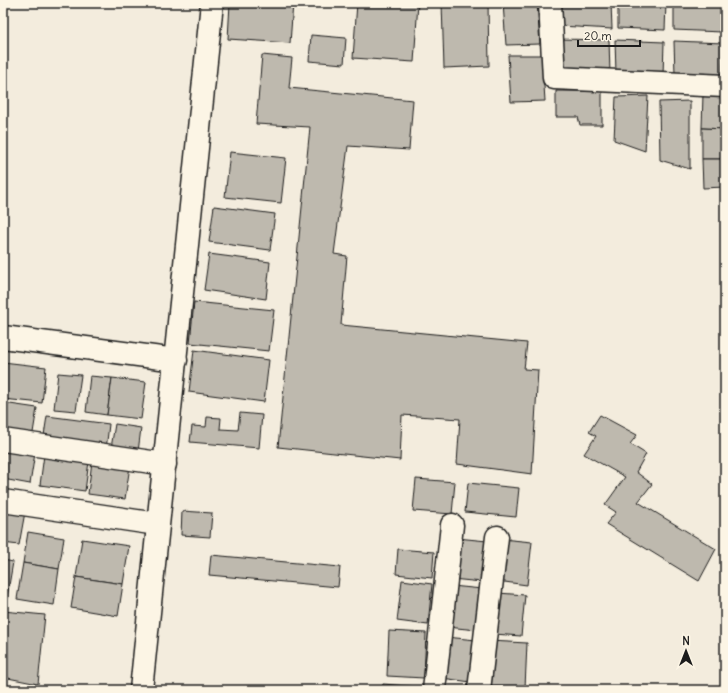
<svg xmlns="http://www.w3.org/2000/svg" width="728" height="693" font-family="Delius,sans-serif">
  <rect width="100%" height="100%" fill="#f3ecdd"/>
  <filter id="ink" filterUnits="userSpaceOnUse"><feTurbulence type="fractalNoise" baseFrequency=".025" numOctaves="2"/><feDisplacementMap in="SourceGraphic" scale="8" xChannelSelector="R" yChannelSelector="G"/><feConvolveMatrix kernelMatrix="1 2 1 2 8 2 1 2 1" color-interpolation-filters="sRGB"/></filter>
  <g filter="url(#ink)">
    <g fill="#beb9ae" stroke="#1c1c1c">
      <path d="M230,3H293L290,43L228,39Z"/>
      <path d="M357,3H418L414,62L353,58Z"/>
      <path d="M442,3H488L489,66L444,68Z"/>
      <path d="M503,3H537L540,44L506,45Z"/>
      <path d="M560,3H611L612,29L560,26Z"/>
      <path d="M618,3H666L665,30L618,28Z"/>
      <path d="M674,3H723L722,32L674,30Z"/>
      <path d="M311,35L346,38L344,64L309,61Z"/>
      <path d="M558,39L609,40L610,74L558,71Z"/>
      <path d="M615,40L664,42L663,75L616,73Z"/>
      <path d="M674,41L723,43L722,76L675,74Z"/>
      <path d="M262,55L292,58L289,88L413,100L409,150L348,146L334,254L347,256L341,325L527,343L524,369L538,370L532,474L457,464L460,419L402,415L400,460L278,447L310,127L256,124Z"/>
      <path d="M508,55H542L545,101L511,102Z"/>
      <path d="M556,91H602V125H580L578,117H556Z"/>
      <path d="M703,94H725V129L702,128Z"/>
      <path d="M648,96L645,151L614,140L616,97Z"/>
      <path d="M690,101V169L660,160L659,102Z"/>
      <path d="M702,128L725,129V159H702Z"/>
      <path d="M230,152L286,158L281,203L225,197Z"/>
      <path d="M702,159H725V187L703,188Z"/>
      <path d="M214,206L275,214L270,250L209,242Z"/>
      <path d="M209,254L270,262L266,299L204,290Z"/>
      <path d="M194,302L274,310L269,351L190,343Z"/>
      <path d="M194,350L269,360L264,402L189,392Z"/>
      <path d="M3,362L46,367L42,403L3,399Z"/>
      <path d="M58,373L81,375L76,411L54,409Z"/>
      <path d="M90,376L112,378L107,415L86,412Z"/>
      <path d="M112,378L146,382L141,419L107,415Z"/>
      <path d="M3,403L37,408L32,439L3,435Z"/>
      <path d="M240,413L262,415L259,448L190,442L192,426L206,427L207,417L221,418L220,429L238,430Z"/>
      <path d="M600,415L637,435L630,444L646,454L636,472L652,484L638,502L716,549L699,581L606,524L616,512L605,505L625,477L584,454L596,436L589,432Z"/>
      <path d="M47,416L109,424L106,450L43,442Z"/>
      <path d="M115,424L141,428L138,452L111,448Z"/>
      <path d="M3,449L35,453L30,484L3,479Z"/>
      <path d="M44,455L89,461L85,491L40,485Z"/>
      <path d="M92,461L130,466L125,499L88,494Z"/>
      <path d="M416,479L455,482L452,514L413,511Z"/>
      <path d="M468,483L519,488L516,517L465,512Z"/>
      <path d="M3,508L25,512L19,545L3,543Z"/>
      <path d="M182,511L212,513L210,537L181,535Z"/>
      <path d="M28,532L64,538L59,569L23,563Z"/>
      <path d="M457,538L487,541L482,582L452,579Z"/>
      <path d="M82,539L129,546L123,584L76,577Z"/>
      <path d="M502,539L532,542L527,585L497,581Z"/>
      <path d="M398,549L434,552L432,578L396,574Z"/>
      <path d="M211,555L340,567L338,587L209,575Z"/>
      <path d="M3,560L13,562L6,603H3Z"/>
      <path d="M23,563L59,569L54,605L17,599Z"/>
      <path d="M76,577L123,584L118,616L71,608Z"/>
      <path d="M402,580L432,584L428,625L397,621Z"/>
      <path d="M452,586L482,589L477,630L447,627Z"/>
      <path d="M498,593L525,595L521,636L494,634Z"/>
      <path d="M3,611L45,615L38,684L3,677Z"/>
      <path d="M389,631L426,633L424,678L387,676Z"/>
      <path d="M446,637L476,640L471,682L442,678Z"/>
      <path d="M489,641L527,643L525,688L487,686Z"/>
      <path d="M383,684L419,687V690H382Z"/>
    </g>
    <g fill="none" stroke-linecap="round" stroke-linejoin="round">
      <g stroke="#1c1c1c" stroke-width="25">
        <g id="minor">
          <path d="M550,3L554,78L725,86"/>
          <path d="M3,337L176,360"/>
          <path d="M3,440L165,464"/>
          <path d="M3,501L157,524"/>
          <path d="M141,690L212,3"/>
          <path d="M434,690L452,525"/>
          <path d="M479,690L497,537"/>
        </g>
      </g>
      <use href="#minor" stroke="#fcf5e5" stroke-width="22"/>
    </g>
  </g>
  <rect width="728" height="693" fill="none" stroke="#fcf5e5" stroke-width="16"/>
  <rect x="8" y="8" width="712" height="677" fill="none" stroke="#1c1c1c" stroke-width="1.5" filter="url(#ink)"/>
  <g transform="translate(686 651)" stroke="#fcf5e5" stroke-width="3" paint-order="stroke">
  <path d="M0-3L7 15L0 10L-7 15Z" fill="#1c1c1c"/>
  <text y="-6" font-size="11" font-weight="bold" text-anchor="middle" fill="#1c1c1c">N</text>
  </g>
  <path d="M578 40v6h62v-6" fill="none" stroke="#1c1c1c" stroke-width="2"/>
  <text x="584" y="40" font-size="12" fill="#1c1c1c" stroke="#fcf5e5" stroke-width="3" paint-order="stroke">20 m</text>
</svg>
